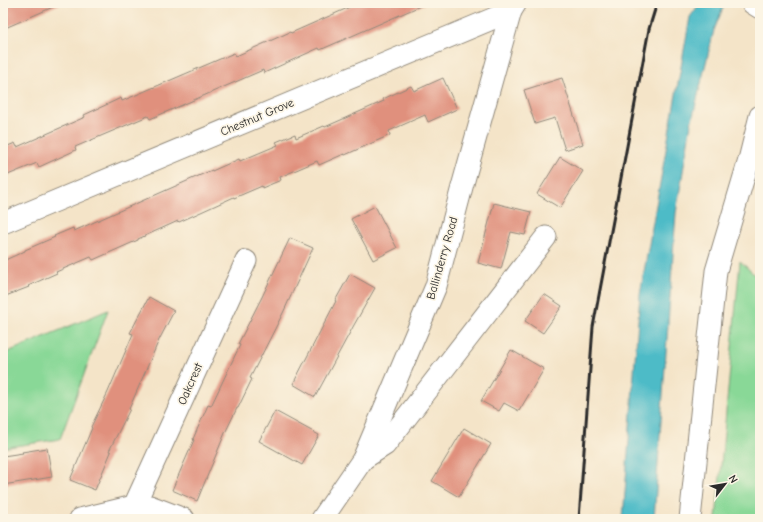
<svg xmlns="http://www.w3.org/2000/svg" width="763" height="522" font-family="'Comic Neue',sans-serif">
  <rect width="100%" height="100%" fill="#fcf5e5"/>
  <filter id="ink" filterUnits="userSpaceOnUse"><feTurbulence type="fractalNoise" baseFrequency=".025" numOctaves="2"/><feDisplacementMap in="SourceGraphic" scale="8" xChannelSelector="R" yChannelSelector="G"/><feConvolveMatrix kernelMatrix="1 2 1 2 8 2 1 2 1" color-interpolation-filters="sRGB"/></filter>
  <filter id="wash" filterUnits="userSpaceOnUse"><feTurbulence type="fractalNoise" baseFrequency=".012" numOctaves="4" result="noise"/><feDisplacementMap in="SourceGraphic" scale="16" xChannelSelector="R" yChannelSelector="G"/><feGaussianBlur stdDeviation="0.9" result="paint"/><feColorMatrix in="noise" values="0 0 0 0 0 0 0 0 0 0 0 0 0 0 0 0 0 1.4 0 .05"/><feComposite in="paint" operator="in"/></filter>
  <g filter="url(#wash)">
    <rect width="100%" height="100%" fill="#f4e4c8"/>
    <g fill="#89d897" stroke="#5a8261">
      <path d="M740,261L760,280V519H716Z"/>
      <path d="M108,310L60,439L3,448V354Z"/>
    </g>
    <path fill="#4dbbc7" stroke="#3c7379" d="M700,3H725L714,30L691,124L676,213L654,519H623L640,294L690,17Z"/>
    <g id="blocks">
      <g fill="#e0907d">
        <path d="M3,3H62L3,29Z"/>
        <path d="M359,3H427L320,50L319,48L264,73L263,70L150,119L148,116L75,147L76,150L39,167L37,163L3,177V148L15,143L17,147L85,117L84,115L121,98L122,101L234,53L236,56L290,32L291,33Z"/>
        <path d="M443,78L457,109L428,122L425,115L389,131L390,135L345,155L344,154L319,165L317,161L280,177L281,180L262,188V186L234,198V197L179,222L178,221L138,239V240L93,260L91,257L56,272L57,273L28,286L29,287L3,297V261L25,251V250L55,237L54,236L73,228L74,231L212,170V171L239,159L240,161L278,145L276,142L295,134L296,138L324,126L325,127L384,101L383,99L411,86L414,91Z"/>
        <path d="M562,78L583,144L565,150L555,118L535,124L524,90Z"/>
        <path d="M560,157L583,171L560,208L537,194Z"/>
        <path d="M494,203L531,212L525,235L511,232L501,269L478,263Z"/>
        <path d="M375,206L397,248L373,260L351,219Z"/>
        <path d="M290,238L313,248L283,313L250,378L252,379L238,408H237L225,433L197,501L172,490L194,440L193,439L208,405L211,406L240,345L238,344L262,297Z"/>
        <path d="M350,274L375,288L354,325L315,397L293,384L336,301H335Z"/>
        <path d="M544,294L562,306L543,333L525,321Z"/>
        <path d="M149,297L174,311L159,340L129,409H130L109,451L111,452L95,490L70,480L92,428L91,427L108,392L133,334L130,333Z"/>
        <path d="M511,350L544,369L519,411L504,403L499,411L481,401Z"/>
        <path d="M275,411L319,435L302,465L259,441Z"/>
        <path d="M464,428L491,444L459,497L432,481Z"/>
        <path d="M47,448L52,477L3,485V456L23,453L22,452Z"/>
      </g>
    </g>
  </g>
  <g filter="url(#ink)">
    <use href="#blocks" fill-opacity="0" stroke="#90887a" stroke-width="1"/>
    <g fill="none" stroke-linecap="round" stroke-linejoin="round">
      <g stroke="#90887a" stroke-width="23">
        <g id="minor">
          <path d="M752,3L760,8"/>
          <path d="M3,223L511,11"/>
          <path d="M363,459L385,445L546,237"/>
          <path d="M134,506L246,261"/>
          <path d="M80,519L134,506H150L184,519"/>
          <path d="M322,519L363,459L436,286L462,187L511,11L516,3"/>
          <path d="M690,519L716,271L749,160L760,116"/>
        </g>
      </g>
      <use href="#minor" stroke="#fff" stroke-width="21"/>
      <path stroke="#2b2b2b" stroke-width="3" d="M579,519L593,327L649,29L657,3"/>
    </g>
  </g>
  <g text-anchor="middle" stroke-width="3.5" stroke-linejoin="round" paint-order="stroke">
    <g font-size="12" fill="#2b2b2b" stroke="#fcf5e5">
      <text transform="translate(257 117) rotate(-23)" y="4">Chestnut Grove</text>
      <text transform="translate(442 258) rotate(-74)" y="4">Ballinderry Road</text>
      <text transform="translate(190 384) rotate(-66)" y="4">Oakcrest</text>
    </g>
  </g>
  <rect width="763" height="522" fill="none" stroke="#fcf5e5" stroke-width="16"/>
  <g transform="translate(725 484) rotate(59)" stroke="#fcf5e5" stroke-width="3" paint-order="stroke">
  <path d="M0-3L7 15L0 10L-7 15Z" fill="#2b2b2b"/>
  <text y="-6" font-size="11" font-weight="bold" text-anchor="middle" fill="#2b2b2b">N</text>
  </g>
</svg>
